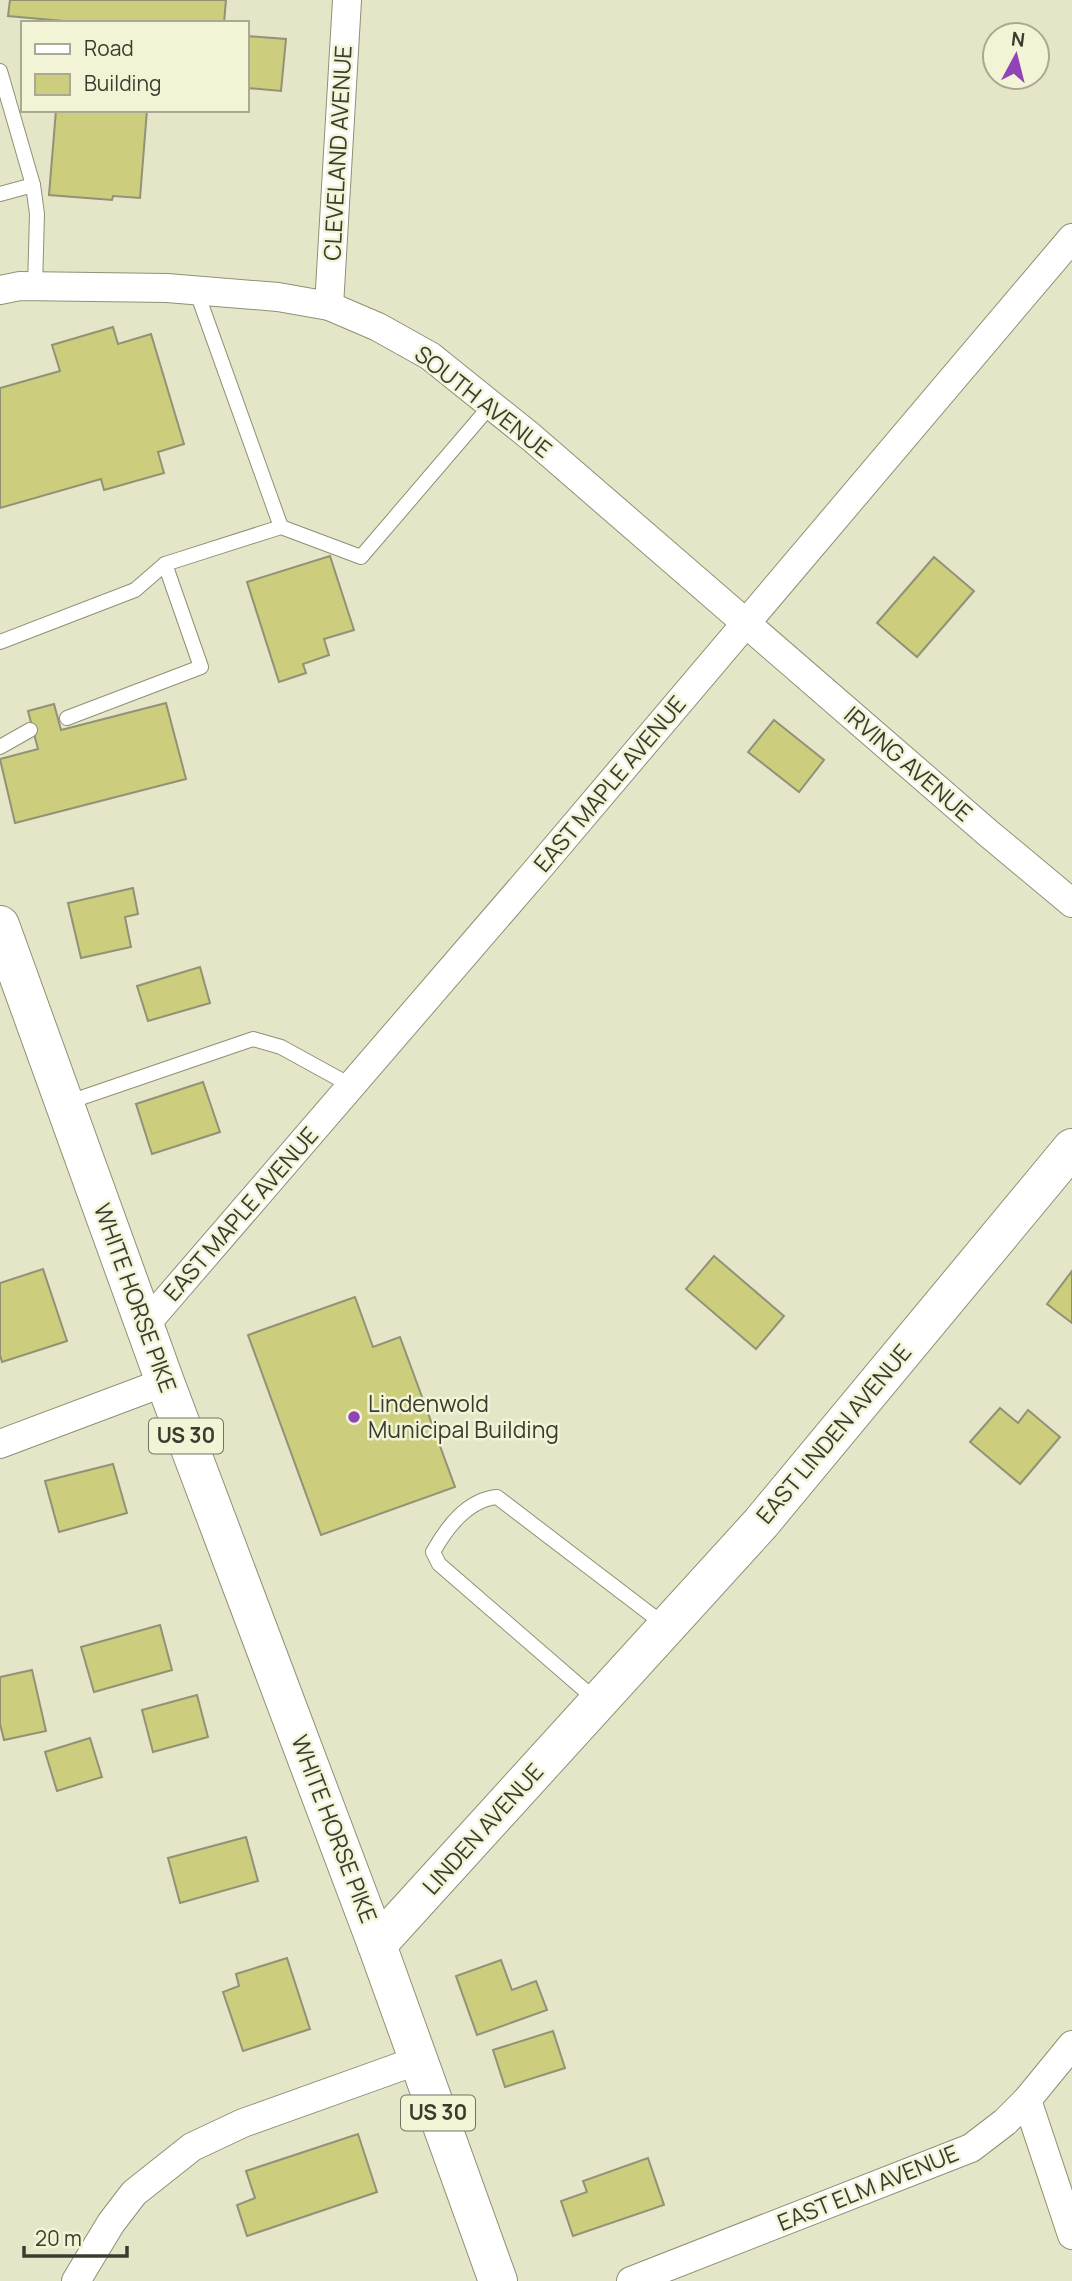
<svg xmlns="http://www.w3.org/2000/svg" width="1072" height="2281" font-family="Manrope,sans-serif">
  <rect width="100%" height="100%" fill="#e5e6c8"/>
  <g fill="#cccd7d" stroke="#919276" stroke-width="2">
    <path d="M10,0H226L224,23H63V21L8,16Z"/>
    <path d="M247,36L286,39L281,91L247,88Z"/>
    <path d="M56,110H147L140,198L113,196L112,200L49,195Z"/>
    <path d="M113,327L118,344L151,334L184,444L158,452L164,473L104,490L101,479L0,508V388L60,371L52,345Z"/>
    <path d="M330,556L354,630L324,639L329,655L303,664L306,673L279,682L247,582Z"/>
    <path d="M934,557L974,591L917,657L877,623Z"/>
    <path d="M166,703L186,779L15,823L0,759L38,749L28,711L54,704L61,730Z"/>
    <path d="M774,720L824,760L799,792L748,752Z"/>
    <path d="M133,888L138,914L125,917L131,947L81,958L68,903Z"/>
    <path d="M200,967L210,1003L148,1021L137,986Z"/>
    <path d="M203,1082L220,1132L152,1154L136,1104Z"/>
    <path d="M714,1256L784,1316L756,1349L686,1289Z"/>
    <path d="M43,1269L67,1341L2,1362L0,1355V1283Z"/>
    <path d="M1072,1271V1323L1047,1304Z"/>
    <path d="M355,1297L373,1347L400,1337L455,1487L321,1535L248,1335Z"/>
    <path d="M1000,1408L1018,1423L1028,1410L1060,1437L1020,1484L970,1442Z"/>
    <path d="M113,1464L127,1513L59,1532L45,1481Z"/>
    <path d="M160,1625L172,1670L94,1692L81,1647Z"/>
    <path d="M32,1670L46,1731L4,1740L0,1724V1677Z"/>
    <path d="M197,1695L208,1737L153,1752L142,1710Z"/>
    <path d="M90,1738L102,1777L57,1791L45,1752Z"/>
    <path d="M246,1837L258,1881L180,1903L168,1858Z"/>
    <path d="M287,1958L310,2029L243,2051L223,1992L239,1986L236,1974Z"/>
    <path d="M501,1960L512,1990L536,1981L547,2010L477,2035L456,1976Z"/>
    <path d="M553,2031L565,2068L505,2087L493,2050Z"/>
    <path d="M358,2134L377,2192L247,2236L237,2205L255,2198L246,2171Z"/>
    <path d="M648,2158L664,2205L573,2236L561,2201L587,2192L583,2181Z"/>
  </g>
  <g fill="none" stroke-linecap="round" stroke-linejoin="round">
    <g stroke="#8f9074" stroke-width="16">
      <g id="lane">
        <path d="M0,71L33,185L37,214L35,287"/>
        <path d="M0,194L33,185"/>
        <path d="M196,290L281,527"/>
        <path d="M0,642L135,590L165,564"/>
        <path d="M67,718L201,667L165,564L281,527L361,557L491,405"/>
        <path d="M0,747L30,730"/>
        <path d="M66,1103L253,1039L281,1047L352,1086"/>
        <path d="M596,1700L439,1564L433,1552C447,1527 467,1500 497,1497L666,1626"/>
      </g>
    </g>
    <g stroke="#8f9074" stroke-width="30">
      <g id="street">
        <path d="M0,290L20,286L167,288L278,297L329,306L378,327L430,356L531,437L988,833L1072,903"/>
        <path d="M329,306L347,0"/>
        <path d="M145,1325L537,870L1072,238"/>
        <path d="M0,1444L165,1382"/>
        <path d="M1027,2100L1072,2235"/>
        <path d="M76,2281L111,2223L134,2193L192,2147L243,2123L419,2060"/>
        <path d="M631,2281L971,2148L1005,2122L1027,2100L1072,2045"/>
      </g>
    </g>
    <g stroke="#8f9074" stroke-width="40">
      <path id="secondary" d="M377,1945L761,1523L1072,1148"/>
    </g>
    <g stroke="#8f9074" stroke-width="40">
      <path id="highway" d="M0,925L165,1382L377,1945L498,2281"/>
    </g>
    <use href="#lane" stroke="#fff" stroke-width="14"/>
    <use href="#street" stroke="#fff" stroke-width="28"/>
    <use href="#secondary" stroke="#fff" stroke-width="38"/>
    <use href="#highway" stroke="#fff" stroke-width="38"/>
  </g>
  <circle fill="#9144b5" stroke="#f2f4d5" stroke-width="2.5" cx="354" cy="1417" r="7"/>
  <g text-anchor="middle" stroke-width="5" stroke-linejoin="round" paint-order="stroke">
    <g fill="#f2f4d5" stroke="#727362" stroke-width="2">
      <rect x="149" y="1418.5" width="74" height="35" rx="5"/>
      <rect x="401" y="2095.5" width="74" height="35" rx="5"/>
    </g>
    <g font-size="21" font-weight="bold" fill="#3b3c30">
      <text x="186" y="1443">US 30</text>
      <text x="438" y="2120">US 30</text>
    </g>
    <g font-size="23" fill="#3b3c30" stroke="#f2f4d5">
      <text transform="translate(338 153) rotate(-87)" y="8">CLEVELAND AVENUE</text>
      <text transform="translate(483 402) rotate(38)" y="8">SOUTH AVENUE</text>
      <text transform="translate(908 764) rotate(41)" y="8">IRVING AVENUE</text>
      <text transform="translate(610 784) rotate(-50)" y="8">EAST MAPLE AVENUE</text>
      <text transform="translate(241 1214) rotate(-49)" y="8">EAST MAPLE AVENUE</text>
      <text transform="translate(135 1298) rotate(70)" y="8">WHITE HORSE PIKE</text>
      <text transform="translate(834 1434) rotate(-50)" y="8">EAST LINDEN AVENUE</text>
      <text transform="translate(334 1829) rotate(69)" y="8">WHITE HORSE PIKE</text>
      <text transform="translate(483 1829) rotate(-48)" y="8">LINDEN AVENUE</text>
      <text transform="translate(868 2188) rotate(-22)" y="8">EAST ELM AVENUE</text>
    </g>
    <g font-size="23" fill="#3b3c30" stroke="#f2f4d5" text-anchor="start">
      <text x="368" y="1412">Lindenwold<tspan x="368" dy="26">Municipal Building</tspan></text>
    </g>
  </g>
  <rect x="21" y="21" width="228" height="91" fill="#f2f4d5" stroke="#a9aa93" stroke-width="2"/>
  <rect x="35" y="44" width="35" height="10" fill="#ffffff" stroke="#a9aa93" stroke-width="2"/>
  <text x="84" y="56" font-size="21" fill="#3b3c30">Road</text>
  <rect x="35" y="74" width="35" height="21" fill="#cccd7d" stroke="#a9aa93" stroke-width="2"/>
  <text x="84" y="91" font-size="21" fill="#3b3c30">Building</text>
  <g transform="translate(1016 56) rotate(7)"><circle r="33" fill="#f2f4d5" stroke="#a9aa93" stroke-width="2"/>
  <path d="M0-5L12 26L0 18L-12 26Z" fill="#9144b5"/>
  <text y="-10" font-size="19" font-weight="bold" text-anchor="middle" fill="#3b3c30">N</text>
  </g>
  <path d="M24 2246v10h103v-10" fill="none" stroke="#3b3c30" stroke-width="3.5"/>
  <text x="35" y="2246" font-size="21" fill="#3b3c30" stroke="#f2f4d5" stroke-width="5" paint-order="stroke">20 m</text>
</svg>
